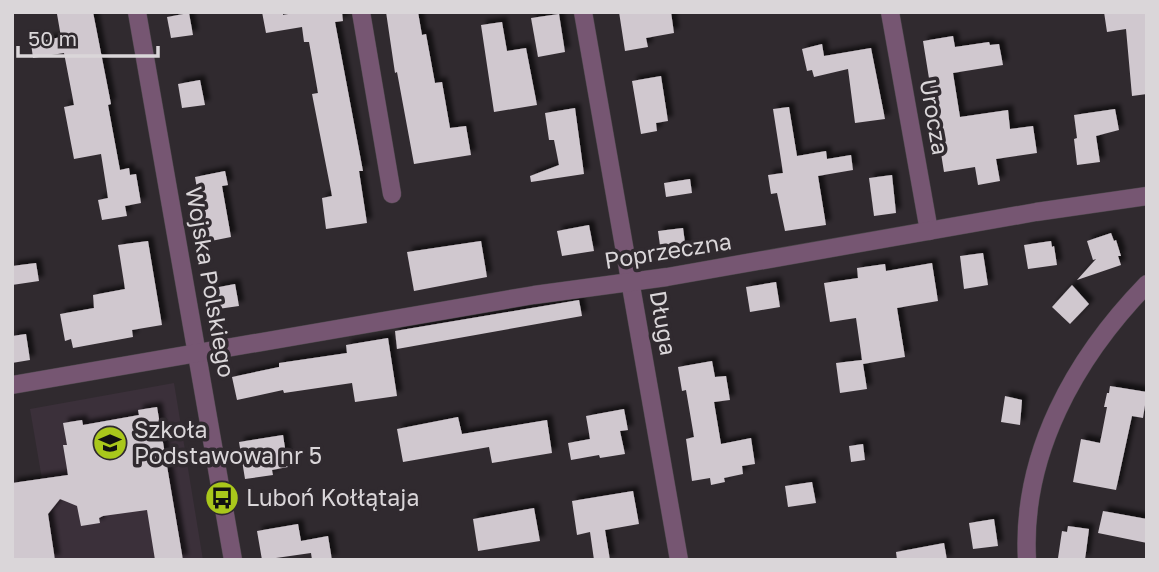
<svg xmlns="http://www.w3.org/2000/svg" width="1159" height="572" font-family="'Golos Text',sans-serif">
  <defs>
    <filter id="shadow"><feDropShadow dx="5" dy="-5" stdDeviation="2" flood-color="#0009"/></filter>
  </defs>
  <rect width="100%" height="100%" fill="#302a2f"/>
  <path fill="#3b303a" d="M174,383L203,560H55L48,513L54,505L45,497L30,409Z"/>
  <g fill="#d0c8cf" filter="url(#shadow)">
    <path d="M66,12H93L111,104L108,105L120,170L129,168L130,175L136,174L141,203L125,206L127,216L102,220L98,200L108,198L101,154L74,159L64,107L74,105L64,53L33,58L31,43L61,37L57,14Z"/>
    <path d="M262,12H283V15L299,12H342L343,21L335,22L363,171H359L367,223L326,229L322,198L332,196L312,94L318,93L309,42H304L302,27L266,33Z"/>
    <path d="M386,12H418L422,35L426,34L435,83L442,82L450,128L466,126L471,155L414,164L397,72L395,73Z"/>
    <path d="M619,12H671L674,33L646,38L648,47L625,51Z"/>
    <path d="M1104,12H1147V94L1132,96L1126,29L1107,32Z"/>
    <path d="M189,13L193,35L171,38L167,17Z"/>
    <path d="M559,14L565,52L538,57L531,18Z"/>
    <path d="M502,22L507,51L526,48L537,105L494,112L481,25Z"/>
    <path d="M953,36L955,47L989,42L990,45L999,44L1003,65L953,73L960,117L1008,110L1010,129L1033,126L1037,153L996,159L1000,181L978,185L975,167L944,172L923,41Z"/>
    <path d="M822,44L824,56L871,48L885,119L855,123L848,69L814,77L812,70L807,71L802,49Z"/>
    <path d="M661,76L668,121L656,123L657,131L641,134L632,81Z"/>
    <path d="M200,80L205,105L182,108L178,84Z"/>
    <path d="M789,107L797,156L826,151L827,159L851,155L853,170L818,176L826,225L785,231L777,193L771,194L768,175L783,173L773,109Z"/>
    <path d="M575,108L584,174L531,182L530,176L559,165L554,140H549L545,113Z"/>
    <path d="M1115,109L1119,130L1096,136L1100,162L1077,165L1074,139L1077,138L1074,115Z"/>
    <path d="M225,171L228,185L222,186L231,237L206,242L195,177Z"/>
    <path d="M892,175L896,213L874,216L869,178Z"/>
    <path d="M690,179L692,193L666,197L664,183Z"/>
    <path d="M589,225L594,251L562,256L557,231Z"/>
    <path d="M683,228L686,250L661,253L658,231Z"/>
    <path d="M1111,233L1114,241L1116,240L1121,256H1118L1121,265L1077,280L1096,259L1093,260L1087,241Z"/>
    <path d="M148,241L162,325L132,330L133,337L73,348L71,339L65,341L60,314L94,308L93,295L125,289L118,245Z"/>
    <path d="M481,241L487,277L414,291L407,252Z"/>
    <path d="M1051,241L1052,247L1054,246L1057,265L1028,269L1024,245Z"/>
    <path d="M983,253L988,285L964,289L960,256Z"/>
    <path d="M36,263L39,281L12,285V266Z"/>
    <path d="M932,263L938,301L897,308L905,357L863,364L867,389L840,393L836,363L862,360L856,318L830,322L824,283L858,278L857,268L885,264L886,271Z"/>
    <path d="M776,282L780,307L750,312L746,287Z"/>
    <path d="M235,284L239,306L218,309L214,288Z"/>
    <path d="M1072,285L1089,304L1070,324L1052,307Z"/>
    <path d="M579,300L582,316L397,349L395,331Z"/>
    <path d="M26,334L30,360L12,363V336Z"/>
    <path d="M388,338L397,396L355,402L352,383L284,393L283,390L237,400L232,377L279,367V363L347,353L346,345Z"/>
    <path d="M712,361L715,377L726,376L730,400L714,402L721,444L751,438L755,464L742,466L743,474L724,478L725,482L711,485L710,478L692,481L686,439L694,437L686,390L682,391L678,367Z"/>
    <path d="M1110,386L1147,392L1143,418L1132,416L1116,490L1073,482L1081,439L1100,443L1107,407H1104L1107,393H1109Z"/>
    <path d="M1005,396L1022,400L1020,425L1001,422Z"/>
    <path d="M157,407L183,560H155L147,510L103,516L99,518L100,523L81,526L77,506L60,499L48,514L55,560H12V483L68,475L63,445H67L63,423L82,420L83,425L139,415L138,410Z"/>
    <path d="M624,409L628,430L620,431L625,454L600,458L599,455L571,460L568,443L590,439L586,416Z"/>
    <path d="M458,417L462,434L547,420L552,453L492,463L489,447L403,462L397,429Z"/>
    <path d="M283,435L288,467L272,470L273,475L245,479L239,442Z"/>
    <path d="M863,444L865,460L851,462L849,446Z"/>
    <path d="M812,482L816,503L788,507L785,486Z"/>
    <path d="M633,491L639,524L605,530L610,560H594L590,532L577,535L572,501Z"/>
    <path d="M534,508L540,541L478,551L473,519Z"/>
    <path d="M1103,511L1147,519V543L1098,533Z"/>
    <path d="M994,519L998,546L973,549L969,523Z"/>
    <path d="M298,524L301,541L328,536L332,560H312L311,553L262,560L257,531Z"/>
    <path d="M1068,526L1089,529L1085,560L1058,558L1062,531L1067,532Z"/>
    <path d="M944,543L947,560H897L896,552Z"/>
  </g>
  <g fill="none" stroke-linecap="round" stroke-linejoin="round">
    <g stroke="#4b464a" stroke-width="19">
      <g id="minor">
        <path d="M137,12L233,560"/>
        <path d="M361,12L392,194"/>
        <path d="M583,12L679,560"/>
        <path d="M890,12L929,231"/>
        <path d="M12,385L534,295L667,277L1036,212L1147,196"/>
        <path d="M1027,560C1021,454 1075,358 1147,284"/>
      </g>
    </g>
    <use href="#minor" stroke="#765672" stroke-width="18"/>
  </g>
  <defs>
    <g id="school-disc" transform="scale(1.75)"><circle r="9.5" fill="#a9c71b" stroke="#302a2f"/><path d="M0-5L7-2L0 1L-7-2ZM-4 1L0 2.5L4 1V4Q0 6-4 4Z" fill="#111"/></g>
    <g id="bus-disc" transform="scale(1.75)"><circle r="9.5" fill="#a9c71b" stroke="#302a2f"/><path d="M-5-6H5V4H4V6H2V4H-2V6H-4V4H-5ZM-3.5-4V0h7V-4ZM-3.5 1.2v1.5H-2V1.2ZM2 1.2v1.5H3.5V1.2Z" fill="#111"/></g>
  </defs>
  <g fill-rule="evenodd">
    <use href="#school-disc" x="110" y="443"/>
    <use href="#bus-disc" x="222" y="498"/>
  </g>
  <g text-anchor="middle" stroke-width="7" stroke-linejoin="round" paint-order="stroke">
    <g font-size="23" fill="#dad6d9" stroke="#302a2f">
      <text transform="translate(934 117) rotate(80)" y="8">Urocza</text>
      <text transform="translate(668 251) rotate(-9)" y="8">Poprzeczna</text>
      <text transform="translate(210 282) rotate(80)" y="8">Wojska Polskiego</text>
      <text transform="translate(663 323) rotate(80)" y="8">Długa</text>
    </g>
    <g font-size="23" fill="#dad6d9" stroke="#302a2f" text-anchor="start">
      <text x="134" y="438">Szkoła<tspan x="134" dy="26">Podstawowa nr 5</tspan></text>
      <text x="246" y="506">Luboń Kołłątaja</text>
    </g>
  </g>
  <rect width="1159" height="572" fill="none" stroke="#dad6d9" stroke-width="28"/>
  <path d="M18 46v10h140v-10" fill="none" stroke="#dad6d9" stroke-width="3.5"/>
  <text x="28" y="46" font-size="21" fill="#dad6d9" stroke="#302a2f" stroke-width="5" paint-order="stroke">50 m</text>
</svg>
